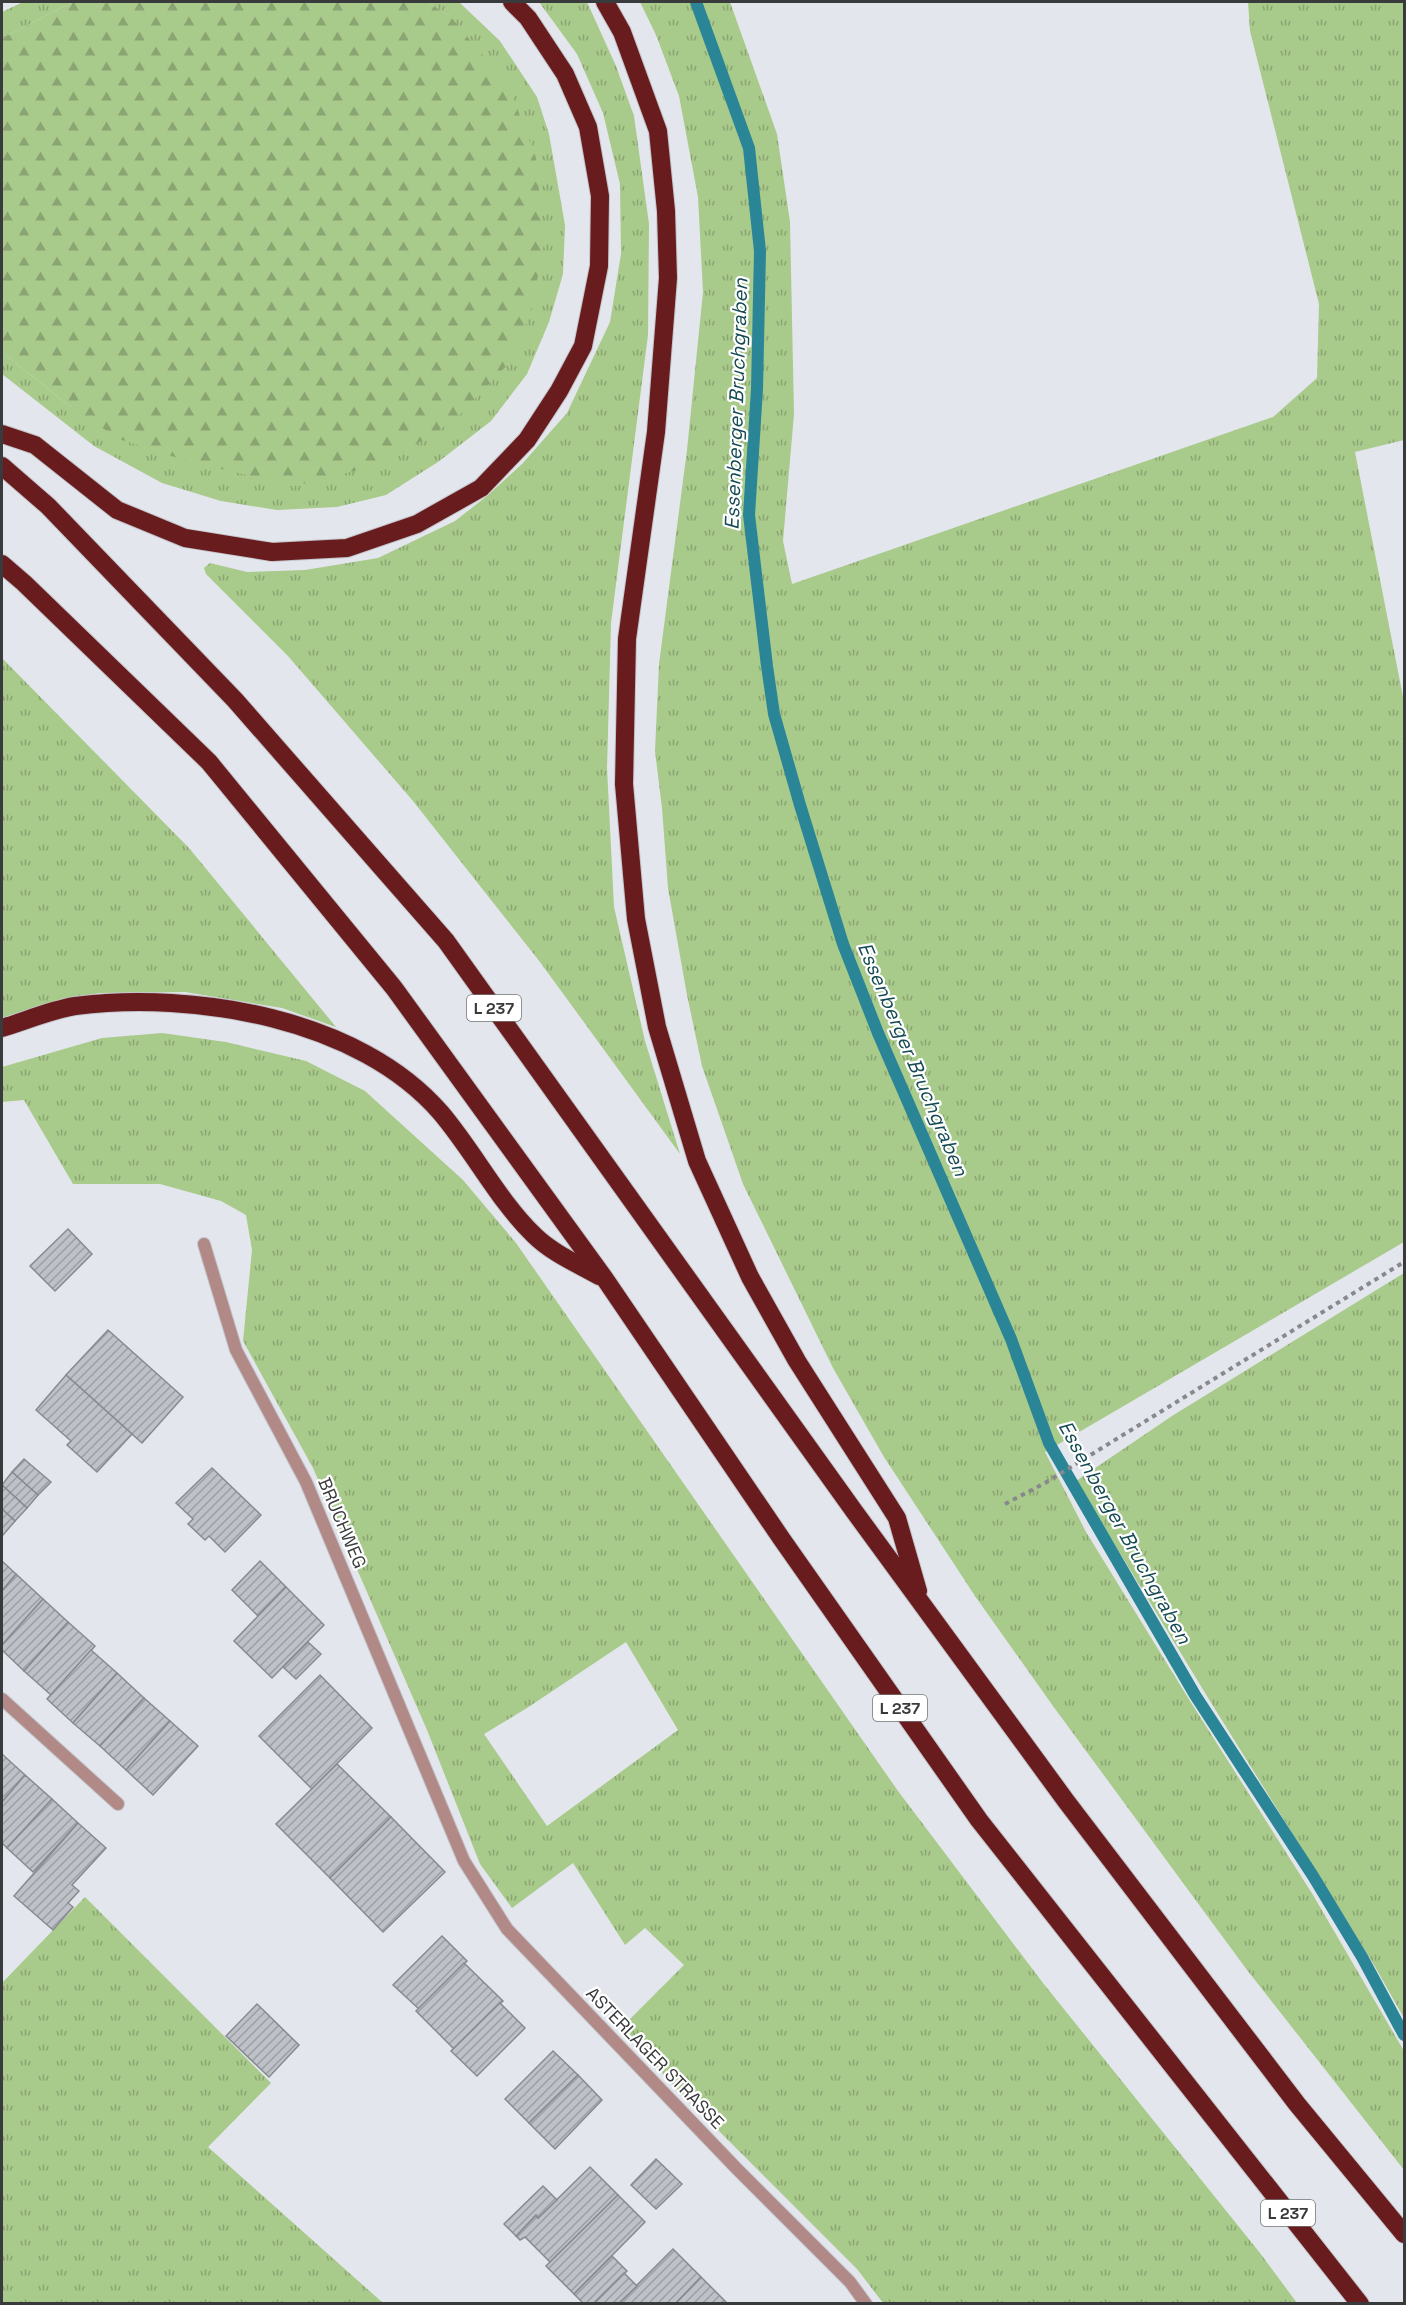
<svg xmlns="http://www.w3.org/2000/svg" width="1406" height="2305" font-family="'Space Grotesk',sans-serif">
  <defs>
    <pattern id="grass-tufts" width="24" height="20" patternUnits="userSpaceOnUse" patternTransform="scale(1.5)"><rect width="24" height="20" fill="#a8ca8a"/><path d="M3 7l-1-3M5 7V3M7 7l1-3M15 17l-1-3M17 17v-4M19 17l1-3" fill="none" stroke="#8aa572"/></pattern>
    <pattern id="forest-firs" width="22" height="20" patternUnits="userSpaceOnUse" patternTransform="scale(1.5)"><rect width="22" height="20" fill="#a8ca8a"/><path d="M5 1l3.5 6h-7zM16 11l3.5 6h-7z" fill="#8aa572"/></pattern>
    <pattern id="building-hatch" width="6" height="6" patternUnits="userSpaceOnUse" patternTransform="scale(1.5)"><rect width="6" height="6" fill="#bec1c7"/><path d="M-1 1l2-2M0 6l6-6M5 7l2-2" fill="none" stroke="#9b9ea3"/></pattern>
  </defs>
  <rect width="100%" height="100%" fill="#e4e6ed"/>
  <g fill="url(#grass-tufts)" fill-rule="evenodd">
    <path d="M23,2H73L2,38V12Z"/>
    <path d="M427,2H459L500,41L537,97L549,134L565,225L563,274L549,322L527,374L491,421L438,462L386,495L337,507L277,510L221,501L162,483L94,446L2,374V352L71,407L450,16Z"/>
    <path d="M539,2H587L616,66L634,116L649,224L648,335L611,623L607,768L614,907L645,1041L680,1154L540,962L413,801L288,656L206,574L204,568L210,563L247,572L305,570L378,558L455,521L487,496L522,464L567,413L610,322L621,254L620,184L603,113L577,54Z"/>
    <path d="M640,2H730L777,134L790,222L794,414L783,541L792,584L1273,417L1317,378L1319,304L1250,31L1248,2H1404V440L1355,452L1404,702V741L1401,742H1404V1242L1045,1452L1086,1532L1190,1701L1313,1895L1404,2051V2170L1247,1970L1053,1706L975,1596L884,1457L833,1368L743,1184L702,1066L687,995L668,888L662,808L655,751L659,664L687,450L703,292L698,197L679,96L656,35Z"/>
    <path d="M2,658L189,848L336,1027L282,1008L185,992L99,993L27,1010L2,1018Z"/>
    <path d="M162,1033L226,1042L306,1061L365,1091L463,1180L516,1243L898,1791L1043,1983L1260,2253L1297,2303H883L857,2269L669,2081L623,2026L684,1965L645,1928L625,1945L573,1863L512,1908L480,1864L427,1730L313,1468L243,1341L252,1250L246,1215L221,1201L160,1184H73L24,1100L2,1102V1067L102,1038ZM626,1642L678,1730L547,1826L484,1734L527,1708Z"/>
    <path d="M1404,1273V2018L1374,1965L1210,1701L1076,1481L1172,1416Z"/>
    <path d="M85,1897L271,2083L208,2147L383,2303H2V1983Z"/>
  </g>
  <path fill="url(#forest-firs)" d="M73,2H427L450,16L509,87L536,158L544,244L531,313L511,361L455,420L386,463L294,486L187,461L119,439L71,407L2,352V38Z"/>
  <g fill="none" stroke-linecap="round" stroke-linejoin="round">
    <path stroke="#2a8696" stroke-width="12" d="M696,2L749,148L760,251L757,389L749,515L767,666L774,714L800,805L843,944L878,1033L1011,1339L1049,1443L1195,1695L1313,1876L1362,1957L1404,2035"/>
  </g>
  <g fill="url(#building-hatch)" stroke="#888a90" stroke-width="1.5">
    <path d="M68,1229L92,1254L55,1291L30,1266Z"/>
    <path d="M108,1330L183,1397L142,1443L66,1375Z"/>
    <path d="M66,1375L132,1434L97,1472L67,1445L71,1441L36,1410Z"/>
    <path d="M24,1459L51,1482L38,1495L12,1472Z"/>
    <path d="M212,1468L261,1515L225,1552L209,1536L205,1540L188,1524L193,1519L176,1503Z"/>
    <path d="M12,1472L38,1495L27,1508L2,1485Z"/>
    <path d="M2,1485L27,1508L15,1521L2,1509Z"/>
    <path d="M2,1509L15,1521L3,1535L2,1533Z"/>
    <path d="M2,1561L16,1574L2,1591Z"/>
    <path d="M260,1561L286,1587L258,1616L232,1590Z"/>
    <path d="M16,1574L43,1599L2,1645V1591Z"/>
    <path d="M286,1587L324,1625L272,1678L234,1641Z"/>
    <path d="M43,1599L68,1622L24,1671L2,1650V1645Z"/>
    <path d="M68,1622L95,1646L51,1695L24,1671Z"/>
    <path d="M308,1642L321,1654L296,1679L283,1667Z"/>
    <path d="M91,1650L117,1673L73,1723L47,1699Z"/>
    <path d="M117,1673L144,1698L100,1746L73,1723Z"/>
    <path d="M320,1675L372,1728L312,1789L259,1736Z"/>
    <path d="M144,1698L170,1721L126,1770L100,1746Z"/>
    <path d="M170,1721L198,1746L153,1795L126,1770Z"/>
    <path d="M2,1754L25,1775L2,1802Z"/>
    <path d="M337,1764L391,1817L330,1878L276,1824Z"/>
    <path d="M25,1775L52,1799L7,1848L2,1843V1802Z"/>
    <path d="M52,1799L78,1823L33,1872L7,1848Z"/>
    <path d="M391,1817L445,1872L383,1932L330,1878Z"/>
    <path d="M78,1823L106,1848L72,1885L79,1891L68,1903L73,1907L53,1930L14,1896Z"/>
    <path d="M442,1936L467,1961L419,2009L393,1985Z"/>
    <path d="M464,1963L503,2001L454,2049L416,2011Z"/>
    <path d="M500,2003L525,2028L477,2076L451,2051Z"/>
    <path d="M257,2004L299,2045L269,2077L226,2036Z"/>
    <path d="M553,2051L578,2075L529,2123L505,2099Z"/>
    <path d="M578,2075L602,2100L555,2149L529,2123Z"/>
    <path d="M656,2159L682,2184L656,2209L631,2185Z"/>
    <path d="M590,2167L618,2195L550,2262L525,2237L520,2240L516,2236L536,2215L538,2218Z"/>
    <path d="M543,2186L557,2200L538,2218L536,2215L516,2236L504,2224Z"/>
    <path d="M618,2195L645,2222L574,2294L546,2266Z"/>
    <path d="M673,2249L701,2277L675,2304H618Z"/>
    <path d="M612,2256L627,2271L593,2304H584L574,2294Z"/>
    <path d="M624,2273L637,2286L618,2304H593Z"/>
    <path d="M701,2277L728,2304H675Z"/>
  </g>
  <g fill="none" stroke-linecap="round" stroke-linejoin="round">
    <g stroke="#c2c4ca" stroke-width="14">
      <path id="lane" d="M2,1699L118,1804"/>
    </g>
    <g stroke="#c2c4ca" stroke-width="14">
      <path id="street" d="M204,1244L236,1350L306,1482L464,1861L507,1929L737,2169L850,2282L866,2304"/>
    </g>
    <g stroke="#c2c4ca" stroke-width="20">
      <g id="highway">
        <path d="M605,2L622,32L658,131L666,211L668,278L656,432L627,639L624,784L636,919L657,1027L697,1161L750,1277L797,1361L897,1518L918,1591"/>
        <path d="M2,434L35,445L117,510L185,538L272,552L347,548L417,524L481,488L527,440L559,391L583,346L599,266L600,196L588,127L565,74L528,18L512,2"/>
        <path d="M2,466L48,506L235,700L446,941L854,1511L1066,1801L1297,2104L1404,2234"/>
        <path d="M2,564L24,583L209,762L394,988L605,1279L781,1538L979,1820L1360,2304"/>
        <path d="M2,1028C25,1021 51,1010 75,1006C195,991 359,1018 441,1113C474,1152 498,1200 534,1235C552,1253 578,1264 599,1276"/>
      </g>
    </g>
    <path stroke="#88898d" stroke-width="4" stroke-dasharray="4.5 4.5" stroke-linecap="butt" d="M1005,1504L1045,1483L1404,1262"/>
    <use href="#lane" stroke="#b18986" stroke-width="12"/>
    <use href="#street" stroke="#b18986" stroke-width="12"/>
    <use href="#highway" stroke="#691c1d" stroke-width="18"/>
  </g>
  <g text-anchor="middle" stroke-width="4.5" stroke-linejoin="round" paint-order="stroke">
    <g fill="#fff" stroke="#747576" stroke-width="1.5">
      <rect x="467" y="995" width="54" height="26" rx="4.5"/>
      <rect x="873" y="1695" width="54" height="26" rx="4.5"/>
      <rect x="1261" y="2200" width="54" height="26" rx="4.5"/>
    </g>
    <g font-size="16" font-weight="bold" fill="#393a3c">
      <text x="494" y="1014">L 237</text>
      <text x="900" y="1714">L 237</text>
      <text x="1288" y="2219">L 237</text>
    </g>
    <g font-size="18" fill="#393a3c" stroke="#fff">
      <text transform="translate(342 1523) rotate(67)" y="6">BRUCHWEG</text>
      <text transform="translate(655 2058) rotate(46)" y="6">ASTERLAGER STRASSE</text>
    </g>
    <g font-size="20" font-style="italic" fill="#154a53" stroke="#fff">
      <text transform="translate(736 404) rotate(-88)" y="7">Essenberger Bruchgraben</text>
      <text transform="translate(913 1059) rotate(67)" y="7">Essenberger Bruchgraben</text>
      <text transform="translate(1125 1532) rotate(61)" y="7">Essenberger Bruchgraben</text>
    </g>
  </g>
  <rect width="1406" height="2305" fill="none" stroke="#393a3c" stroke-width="6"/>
</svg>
